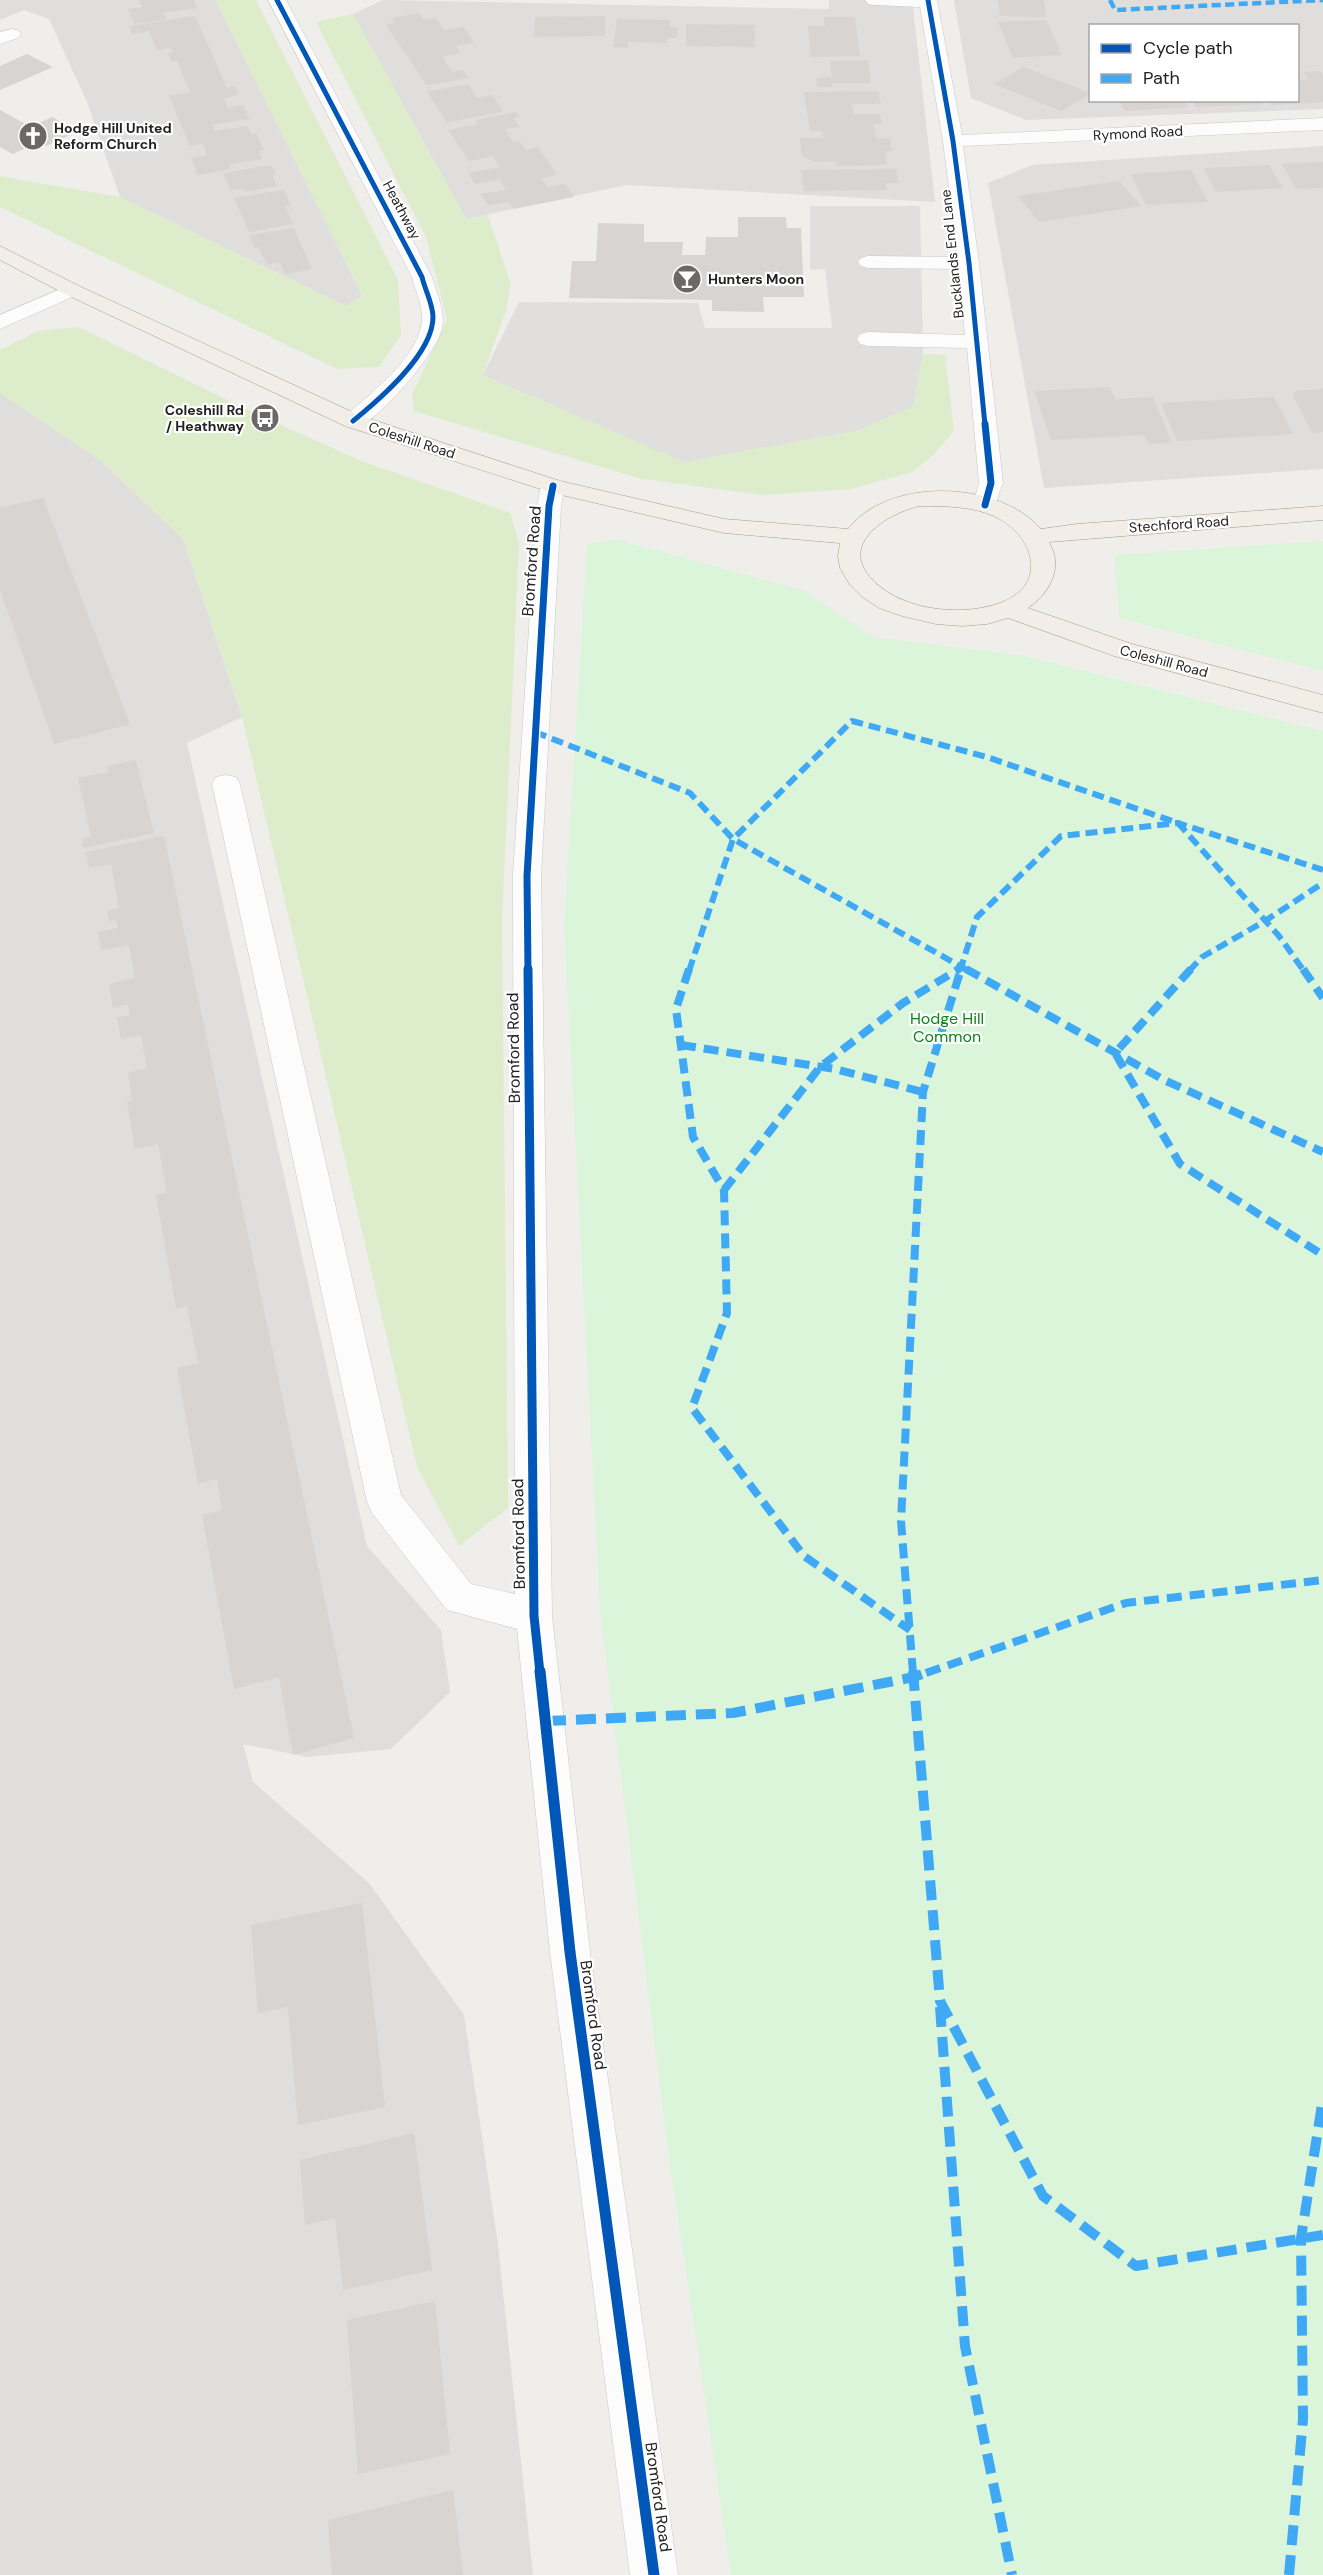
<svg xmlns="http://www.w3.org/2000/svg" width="1323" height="2575" font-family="'DM Sans',sans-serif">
  <rect width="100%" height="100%" fill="#f0eeeb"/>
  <g fill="#dfdedc" fill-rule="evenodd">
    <path d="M0,0H217L362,296L346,306L120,197L87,102L49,19L24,10L0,20Z"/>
    <path d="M383,0L829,9V0H912L935,202L626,185L466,219L353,14Z"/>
    <path d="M954,0H1323V109L1026,120L971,98ZM1090,26H1298V100H1090Z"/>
    <path d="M1323,146V469L1044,488L988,183L1032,165Z"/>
    <path d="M0,393L101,461L183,539L242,717L187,743L367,1546L441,1630L450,1692L391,1749L307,1757L243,1744L253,1782L369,1883L464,2015L498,2245L533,2575H0Z"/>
  </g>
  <g fill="#ddeccb">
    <path d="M215,0H256L398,280L401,335L379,367L337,369L0,207V176L120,197L346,306L362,296Z"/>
    <path d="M353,14L466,219L488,215L511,285L506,310L483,375L913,406L923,354L945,355L954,431L932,456L912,472L851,489L763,495L642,479L414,411L412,395L447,319L426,237L316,22Z"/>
    <path d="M79,327L241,407L359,460L510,513L519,543L502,922L508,1508L459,1546L417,1467L242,717L183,539L101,461L0,393V350L38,331Z"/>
  </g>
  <g fill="#daf5da">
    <path d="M614,539L802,590L873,637L1025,656L1323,731V2575H731L668,2150L600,1610L564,926L587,544Z"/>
    <path d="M1323,541V671L1119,618L1114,555Z"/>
  </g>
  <path fill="#e0dfde" d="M810,206H920L923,354L913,406L859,430L684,462L483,375L519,302L698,303L705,328H832L825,269L810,270Z"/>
  <g fill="#d7d4d2">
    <path d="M139,0H193L197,8L163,13L166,19L134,24L128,9L143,7Z"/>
    <path d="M998,0H1044L1046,17L1000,16Z"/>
    <path d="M419,13L424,20L436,18L445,30L463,27L474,42L456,46L461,53L442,57L453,72L463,70L468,78L427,85L386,25L395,23L391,18Z"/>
    <path d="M195,16L227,88L235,86L239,95L224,98L228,108L243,105L249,119L212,125L215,131L248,126L251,134L256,133L264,150L259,151L262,159L229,164L231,169L198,175L191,158L207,155L203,144L190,146L169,96L190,92L177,61L171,62L168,53L173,52L171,48L157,50L149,31L132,34L129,26Z"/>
    <path d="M605,16V36L534,37L535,17Z"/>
    <path d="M824,17H855L860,56L811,57L808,26H825Z"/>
    <path d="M617,19L670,20V27H678L677,38H667V43L628,42V48L613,47Z"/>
    <path d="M1046,20L1062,55L1013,58L998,22Z"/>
    <path d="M686,24L755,25V47L686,46Z"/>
    <path d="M27,54L53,67L0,90V66Z"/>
    <path d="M868,60L871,83H832V87H817L816,78L832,77L830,61Z"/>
    <path d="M1023,67L1090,93V94L1061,111L994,84Z"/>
    <path d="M1320,71L1323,75V102L1272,105L1269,100H1298V80L1309,79L1303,72Z"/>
    <path d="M468,84L477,98L492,95L503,112L447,122L427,92Z"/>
    <path d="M878,91L881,104H852L854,114H880L882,124H873L877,139L890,138L892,151H885L887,165L837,166L836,161L815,162L802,156L800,138H823L822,131H810L804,92Z"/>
    <path d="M1119,100H1184L1188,107L1124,111Z"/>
    <path d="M1192,100H1261L1263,104L1196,107Z"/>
    <path d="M0,110L31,127L52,117L79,131L46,146L39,142L13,154L0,147Z"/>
    <path d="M516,112L520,117L513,118L520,127L505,129L513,142L519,141L526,150L538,147L557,175L541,178L548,187L565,184L574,197L514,209L509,202L488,205L481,194L506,190L499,179L475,184L468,173L500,167L493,156L469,161L448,130L478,124L475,120Z"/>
    <path d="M1323,162V188L1296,189L1282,164Z"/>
    <path d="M271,165L276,175H272L277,186L245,192L244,188L231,190L223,173Z"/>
    <path d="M1269,165L1283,188L1216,192L1204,168Z"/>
    <path d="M896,169L899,183H885L887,190L804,191L801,170Z"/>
    <path d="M1191,170L1208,202L1146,205L1131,174Z"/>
    <path d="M1119,181L1141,206L1039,222L1018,196Z"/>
    <path d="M284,190L291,205L285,206L293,224L249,232L234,198Z"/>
    <path d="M738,217H786L787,228H801L804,297H763L764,312L712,311V300L569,298L572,261H596L598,223L644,224V242H683L682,255H705L706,237H738Z"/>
    <path d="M294,228L312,269L285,274L280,262L267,265L259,247L254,248L249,235Z"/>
    <path d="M1110,387L1115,399L1153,397L1172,443L1148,444L1145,435L1051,440L1034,391Z"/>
    <path d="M1323,389V432L1312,433L1293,395L1296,391Z"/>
    <path d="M1274,397L1293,434L1177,441L1161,403Z"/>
    <path d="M43,498L130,724L54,744L0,589V508Z"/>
    <path d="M136,760L154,833L83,848L82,839L91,837L78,778L109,772L107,766Z"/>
    <path d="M164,836L354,1738L293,1755L279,1677L234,1689L202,1515L222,1510L217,1479L198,1484L177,1368L198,1363L187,1306L176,1308L156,1195L167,1193L158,1144L135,1149L127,1102L132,1101L128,1073L147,1068L141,1035L121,1039L117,1018L130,1015L128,1004L113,1008L109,984L135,978L129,945L101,950L98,932L118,928L116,919L109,921L107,911L119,908L111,864L89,868L86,852Z"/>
    <path d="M362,1903L385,2107L298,2125L288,2007L258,2013L251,1925Z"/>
    <path d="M414,2133L432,2270L343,2290L335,2218L305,2225L300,2160Z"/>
    <path d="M435,2301L450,2454L358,2474L347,2320Z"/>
    <path d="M453,2490L463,2575H332L328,2520Z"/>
  </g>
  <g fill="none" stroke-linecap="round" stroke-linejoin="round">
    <g stroke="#c9c8c7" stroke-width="1">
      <g id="minor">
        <path d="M268,0H286L432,277C437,295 447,313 441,332C434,355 381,418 359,426C354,428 350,427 345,426L342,421C348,412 357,406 365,399C387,379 422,349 422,317C422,304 415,290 412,277Z"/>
        <path d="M865,0H937L962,135L1323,118V130L963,146L979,263L1003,483L993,510L985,512L977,510L973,505L979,483L967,348L868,346L860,344L857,339L860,334L868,332L965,335L959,269L868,268L861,266L858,262L861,258L868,256L958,257L943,141L920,7L874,5L868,4Z"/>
        <path d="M12,29L18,30L21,34L18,38L0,44V32Z"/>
        <path d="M72,284L79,286L83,290L79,294L0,329V315Z"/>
        <path d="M553,479L561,481L565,486L561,506L541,876L552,1616L590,1952L678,2575H630L550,1952L517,1629L447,1610L372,1513L367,1502L212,784L216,777L226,775L236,777L240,784L401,1495L471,1584L515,1594L513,876L537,506L541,486L545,481Z"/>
      </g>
    </g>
    <g stroke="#a79c86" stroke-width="1">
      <path id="major" d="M0,246L79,286L361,416L560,481L724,519L848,529C888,477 998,480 1041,529L1077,524L1323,506V520L1049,542C1064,567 1050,593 1028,608L1132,644L1323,695V713L1114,656L1008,618L987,624L962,626L936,624L902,616L879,608L861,596L850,585L840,568L838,556L840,543L724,533L553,493L345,426L65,294L0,260ZM920,506C945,506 973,506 996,517C1037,538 1048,588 997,604C958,617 897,610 869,576C840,541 891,512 920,506Z"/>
    </g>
    <use href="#minor" fill="#fdfcfc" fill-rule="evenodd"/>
    <use href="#major" fill="#f3ede7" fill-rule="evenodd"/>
    <path stroke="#3fa9f5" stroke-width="4.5" stroke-dasharray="9 4.5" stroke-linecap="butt" d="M1110,0L1115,10L1323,0"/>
    <g stroke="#3fa9f5" stroke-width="6" stroke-dasharray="12 6" stroke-linecap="butt">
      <path d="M535,732L690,793L733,839L969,971"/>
      <path d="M689,971L733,839L852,721L987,757L1178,823L1279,936L1304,971"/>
      <path d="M956,971L961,968"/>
      <path d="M960,971L977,917L1061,836L1178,823L1323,870"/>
      <path d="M1189,971L1202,957L1265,921L1323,883"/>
    </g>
    <g stroke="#3fa9f5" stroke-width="8" stroke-dasharray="15 8" stroke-linecap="butt">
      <path d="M689,969L676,1009L693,1137L724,1190L727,1313L692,1408L804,1556L910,1630"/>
      <path d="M966,969L1164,1080L1323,1152"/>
      <path d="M1191,969L1115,1053L1180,1164L1323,1255"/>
      <path d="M1303,969L1323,998"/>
      <path d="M681,1045L835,1069L923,1092"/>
      <path d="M724,1190L820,1067L903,1003L959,969"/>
      <path d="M913,1673L901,1521L923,1092L961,969"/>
      <path d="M926,1673L1126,1603L1323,1580"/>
    </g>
    <g stroke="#3fa9f5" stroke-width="10" stroke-dasharray="20 10" stroke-linecap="butt">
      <path d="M913,1671L940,2001L1043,2196L1136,2266L1323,2235"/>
      <path d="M546,1721L733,1713L914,1677L930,1671"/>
      <path d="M940,2007L965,2346L1012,2575"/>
      <path d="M1289,2575L1303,2419L1301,2238L1323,2098"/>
    </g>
    <g stroke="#fff" stroke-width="8">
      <g id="cycleway-far3">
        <path d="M277,0L422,277C425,290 433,304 433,317C433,354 380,399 353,421"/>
        <path d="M928,0L953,141L969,263L985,425"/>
      </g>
    </g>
    <g stroke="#fff" stroke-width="10">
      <g id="cycleway-far2">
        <path d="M985,505L991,483L985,424"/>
        <path d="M528,971L527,876L549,506L553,486"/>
      </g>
    </g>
    <g stroke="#fff" stroke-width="13">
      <path id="cycleway-far1" d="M528,969L534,1616L540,1673"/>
    </g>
    <g stroke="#fff" stroke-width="15">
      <path id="cycleway" d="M540,1671L570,1952L654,2575"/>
    </g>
    <use href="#cycleway-far3" stroke="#0057b8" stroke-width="5"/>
    <use href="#cycleway-far2" stroke="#0057b8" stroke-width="7"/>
    <use href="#cycleway-far1" stroke="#0057b8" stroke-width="9"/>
    <use href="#cycleway" stroke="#0057b8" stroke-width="11"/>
  </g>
  <defs>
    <g id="church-disc" transform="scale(1.5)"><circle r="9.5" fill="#6a6968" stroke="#fff"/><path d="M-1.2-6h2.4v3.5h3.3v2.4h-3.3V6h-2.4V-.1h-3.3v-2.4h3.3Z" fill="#fff"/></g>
    <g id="bar-disc" transform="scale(1.5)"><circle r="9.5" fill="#6a6968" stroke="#fff"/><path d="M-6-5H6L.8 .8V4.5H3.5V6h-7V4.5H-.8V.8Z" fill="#fff"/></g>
    <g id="bus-disc" transform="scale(1.5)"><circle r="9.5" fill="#6a6968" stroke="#fff"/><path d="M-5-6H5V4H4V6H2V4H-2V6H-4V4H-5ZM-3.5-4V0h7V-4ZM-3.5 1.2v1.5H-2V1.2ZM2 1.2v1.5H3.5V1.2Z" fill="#fff"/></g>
  </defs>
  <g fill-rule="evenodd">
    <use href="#church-disc" x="33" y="136"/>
    <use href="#bar-disc" x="687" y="279"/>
    <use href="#bus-disc" x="265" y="418"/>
  </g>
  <g text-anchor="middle" stroke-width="4.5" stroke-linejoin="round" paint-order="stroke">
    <g font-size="14" font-weight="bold" fill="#222" stroke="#fff" text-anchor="start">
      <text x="54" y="133">Hodge Hill United<tspan x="54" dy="16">Reform Church</tspan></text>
      <text x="708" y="284">Hunters Moon</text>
      <text x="244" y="415" text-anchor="end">Coleshill Rd<tspan x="244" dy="16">/ Heathway</tspan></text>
    </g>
    <g font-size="14" fill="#222" stroke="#fff">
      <text transform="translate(1138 133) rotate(-3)" y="5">Rymond Road</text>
      <text transform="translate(402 210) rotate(62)" y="5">Heathway</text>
      <text transform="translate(952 254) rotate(-96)" y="5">Bucklands End Lane</text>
      <text transform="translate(412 440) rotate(18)" y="5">Coleshill Road</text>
      <text transform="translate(1179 524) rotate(-4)" y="5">Stechford Road</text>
      <text transform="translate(1164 661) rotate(15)" y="5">Coleshill Road</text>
    </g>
    <g font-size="16" fill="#222" stroke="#fff">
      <text transform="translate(531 561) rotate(-86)" y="6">Bromford Road</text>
      <text transform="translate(513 1048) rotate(-91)" y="6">Bromford Road</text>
      <text transform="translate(518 1534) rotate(-91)" y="6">Bromford Road</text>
      <text transform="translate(594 2015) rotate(82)" y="6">Bromford Road</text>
      <text transform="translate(659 2497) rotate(82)" y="6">Bromford Road</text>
    </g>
    <g font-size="16" fill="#0c8416" stroke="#fff">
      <text x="947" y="1024">Hodge Hill<tspan x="947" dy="18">Common</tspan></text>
    </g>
  </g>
  <rect x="1089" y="24" width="210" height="78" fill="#ffffff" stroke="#a7a7a7" stroke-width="1.5"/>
  <rect x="1101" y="44" width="30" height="9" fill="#0057b8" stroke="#a7a7a7" stroke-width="1.5"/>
  <text x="1143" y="54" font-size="18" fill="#222222">Cycle path</text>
  <rect x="1101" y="74" width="30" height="9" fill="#3fa9f5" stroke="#a7a7a7" stroke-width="1.5"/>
  <text x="1143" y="84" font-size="18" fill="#222222">Path</text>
</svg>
